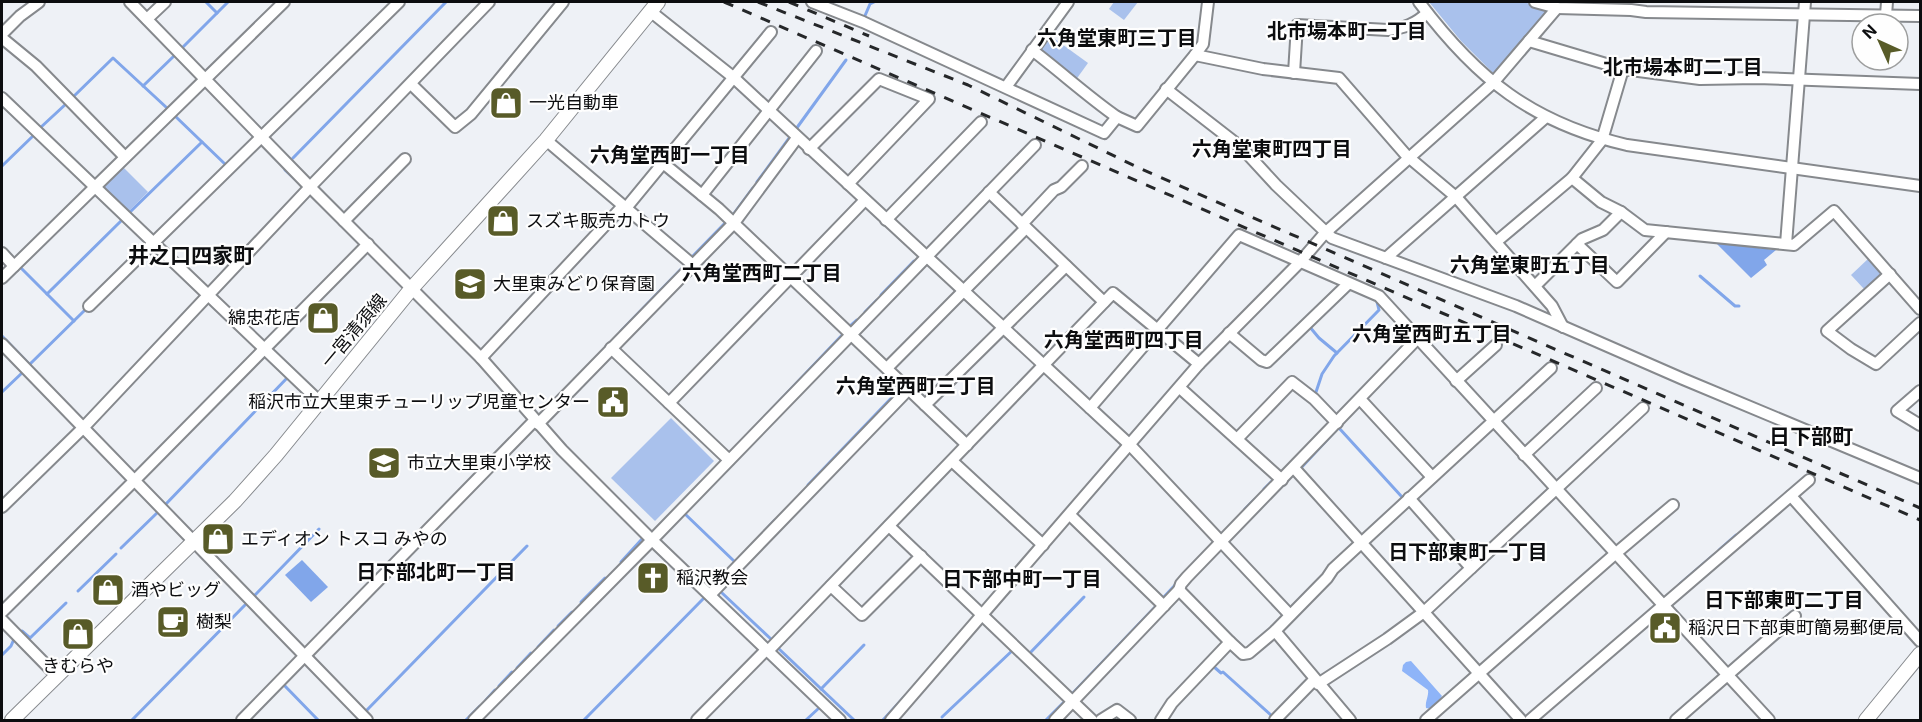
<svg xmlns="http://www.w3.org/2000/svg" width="1922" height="722" font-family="Inter,'Noto Sans JP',sans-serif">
  <rect width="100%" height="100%" fill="#eef1f6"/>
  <g fill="#a9c1ec">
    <path d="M1114,2H1138L1124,20L1109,9Z"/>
    <path d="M1429,2H1524L1544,8L1546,13L1496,72H1492L1461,41Z"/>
    <path d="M1048,34L1088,63L1075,81L1038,52Z"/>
    <path d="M122,166L148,192L127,213L103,189V185Z"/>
    <path d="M1869,258L1881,271V276L1865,290L1851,275Z"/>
    <path d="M671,418L714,461L655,521L611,478Z"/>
  </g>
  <path fill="#8eb4f8" d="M1411,661L1442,696L1435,706L1431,709L1426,708C1425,701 1429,696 1428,690L1402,671L1403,665L1406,662Z"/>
  <g fill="#81a6ea">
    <path d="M1716,243L1776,250L1764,260L1767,265L1751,278Z"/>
    <path d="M302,560L328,587L311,602L285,575Z"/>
  </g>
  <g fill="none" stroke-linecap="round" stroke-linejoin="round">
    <g stroke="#81a6ea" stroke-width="3">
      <path d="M206,2L217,13"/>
      <path d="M864,18L870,4L874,2"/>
      <path d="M182,48L228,2"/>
      <path d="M143,86L175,55"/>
      <path d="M72,98L113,58L167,108"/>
      <path d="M175,116L226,165"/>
      <path d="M40,128L67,103"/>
      <path d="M796,129L846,60"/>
      <path d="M293,158L446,2"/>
      <path d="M2,166L34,135"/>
      <path d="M285,170L297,181"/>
      <path d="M757,182L790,137"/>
      <path d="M129,213L202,142"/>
      <path d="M733,215L753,188"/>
      <path d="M691,258L726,222"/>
      <path d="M21,268L74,321"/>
      <path d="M1700,276L1735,306H1739"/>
      <path d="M47,294L122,220"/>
      <path d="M881,295L914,261"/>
      <path d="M865,312L877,300"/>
      <path d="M1309,326L1319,338L1337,353"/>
      <path d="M849,327L857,320"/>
      <path d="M621,331L685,265"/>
      <path d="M2,336L30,365"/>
      <path d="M29,365L86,309"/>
      <path d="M2,392L23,372"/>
      <path d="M1315,395L1322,374L1334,356L1379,310L1377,302"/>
      <path d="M1339,428L1402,497"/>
      <path d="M753,429L845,332"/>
      <path d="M1300,469L1338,428"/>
      <path d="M808,485L899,390"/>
      <path d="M1264,489L1275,478"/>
      <path d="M165,505L288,377"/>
      <path d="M1245,509L1255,499"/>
      <path d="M685,514L735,562"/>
      <path d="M762,534L775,520"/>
      <path d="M121,548L158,512"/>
      <path d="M1719,550L1736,535"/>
      <path d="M621,562L642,539"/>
      <path d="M1680,584L1715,554"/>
      <path d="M78,591L116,554"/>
      <path d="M721,592L772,640L774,638"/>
      <path d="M255,595L319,529"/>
      <path d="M1162,599L1176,584"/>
      <path d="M581,602L605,578"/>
      <path d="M558,626L572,612"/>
      <path d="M22,631L30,638L66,603"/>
      <path d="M538,647L554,630"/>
      <path d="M778,648L854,720"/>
      <path d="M1029,654L1084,597"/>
      <path d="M2,655L11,646L14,639"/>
      <path d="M1212,667L1213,666L1221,673L1223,672L1273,717"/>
      <path d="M517,668L531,653"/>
      <path d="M284,685L318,720"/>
      <path d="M499,686L512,672"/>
      <path d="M821,689L864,645"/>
      <path d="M1072,694L1157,605"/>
      <path d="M486,700L495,690"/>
      <path d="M366,711L527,546"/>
      <path d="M942,717L1014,649"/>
      <path d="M132,720L245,605"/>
      <path d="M357,720L358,719"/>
      <path d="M466,720L480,706"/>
      <path d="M584,720L703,599"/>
      <path d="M806,720L819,708"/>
      <path d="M883,720L906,695"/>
      <path d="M1046,720L1066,700"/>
    </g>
    <g stroke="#86898d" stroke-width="14">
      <g id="minor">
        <path d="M130,2L310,187L481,358L562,450L652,540L840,720"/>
        <path d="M812,2L863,22L1104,133L1117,117L1137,126L1195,55L1203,44L1208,2"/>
        <path d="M1419,2C1477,79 1532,123 1627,145L1920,186"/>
        <path d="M1535,2L1557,8L1631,10L1646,12L1920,16"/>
        <path d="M650,11L733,77L1130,445L1290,615"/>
        <path d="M1886,15L1887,2"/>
        <path d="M147,19L165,2"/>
        <path d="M2,34L20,16L39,2"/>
        <path d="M2,38L36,66L125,157"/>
        <path d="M1529,41L1623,69L1700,79L1757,78L1920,84"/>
        <path d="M1032,50C1061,72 1087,96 1117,117"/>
        <path d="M1195,55L1263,69L1339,78L1406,155L1456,197L1552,306L1563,327"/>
        <path d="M1623,69L1602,140L1572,178L1601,202L1621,212L1645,230L1794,245L1834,211L1920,309"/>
        <path d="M1294,73L1297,25L1388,30C1404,28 1416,24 1427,13"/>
        <path d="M411,84L455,127L471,114L563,2"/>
        <path d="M1006,87L1068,2"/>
        <path d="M1166,89L1242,148L1276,185L1332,238L1516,306L1683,379L1920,478"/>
        <path d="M2,98L319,401"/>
        <path d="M546,140L693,265"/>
        <path d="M809,149L879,79L929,99L848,184"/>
        <path d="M663,163L719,209L967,445"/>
        <path d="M989,192L1104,302"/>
        <path d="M702,195L816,51"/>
        <path d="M626,208L771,32"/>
        <path d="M886,220L981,122"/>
        <path d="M344,221L405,159"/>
        <path d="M1022,224L1054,190L1061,187L1082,166"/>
        <path d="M1496,242L1572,178"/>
        <path d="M1577,244L1617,282L1666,232"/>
        <path d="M1786,244L1805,2"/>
        <path d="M2,253L14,266"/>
        <path d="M1386,258L1546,117"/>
        <path d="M1890,274L1827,331L1851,349L1876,364L1920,323"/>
        <path d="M2,278L284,2"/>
        <path d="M1535,286L1582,239L1603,230L1621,212"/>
        <path d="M89,306L399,2"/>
        <path d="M1229,333L1261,360L1267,362L1348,284"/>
        <path d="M2,344L367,720"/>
        <path d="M611,348L729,460"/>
        <path d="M481,358L623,206"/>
        <path d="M887,368L1026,228"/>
        <path d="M1456,381L1496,345"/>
        <path d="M1180,388L1282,480"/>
        <path d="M1920,391L1897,411L1920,425"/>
        <path d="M1360,399L1432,477"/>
        <path d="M669,403L865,200"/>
        <path d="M925,405L1066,266"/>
        <path d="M1090,408L1239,235L1379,296L1769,720"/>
        <path d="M538,424L734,223L797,138"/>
        <path d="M1237,439L1292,382L1314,399L1337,423"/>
        <path d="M1524,455L1596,388"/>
        <path d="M952,461L1043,545"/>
        <path d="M1294,468L1521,720"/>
        <path d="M1791,496L1920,641"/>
        <path d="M1409,498L1471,568"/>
        <path d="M2,507L83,428L310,187L489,2"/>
        <path d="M1070,515L1164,606"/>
        <path d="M889,526L1092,720"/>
        <path d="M831,586L862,615L921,556"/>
        <path d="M1179,590L1230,642"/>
        <path d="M710,595L909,389"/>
        <path d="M2,612L134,481L368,244"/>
        <path d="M2,620L56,675"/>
        <path d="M1275,631L1350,720"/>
        <path d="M768,651L1113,293L1199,364"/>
        <path d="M1318,684L1387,639L1424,612L1643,408"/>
        <path d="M242,720L535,420"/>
        <path d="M474,720L652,540L1035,145"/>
        <path d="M697,720L766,650"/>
        <path d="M891,720L1199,364L1300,262L1325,233L1493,83L1557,8"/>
        <path d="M1055,720L1179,590L1181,584L1187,577L1417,339"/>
        <path d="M1101,720L1117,710L1130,720"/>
        <path d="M1161,720L1172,703L1230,642L1243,654L1249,653L1275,631L1327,578L1333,569L1551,368"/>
        <path d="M1275,720L1314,680"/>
        <path d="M1426,720L1615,554L1673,505"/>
        <path d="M1530,720L1809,480"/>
        <path d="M1676,720L1795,616"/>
      </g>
    </g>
    <g stroke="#86898d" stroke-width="16">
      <g id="major">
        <path d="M12,720L235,501L276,455L412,288L546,140L658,2"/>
        <path d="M1866,720L1920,654"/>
      </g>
    </g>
    <use href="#minor" stroke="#fff" stroke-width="10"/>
    <use href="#major" stroke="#fff" stroke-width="14"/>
    <g stroke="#252729" stroke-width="3" stroke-dasharray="10 10" stroke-linecap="butt">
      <path d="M724,2L1920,520"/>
      <path d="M758,2L968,85L1139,168L1920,508"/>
      <path d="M789,2L869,36"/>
    </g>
  </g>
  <defs>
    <g id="shop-square" transform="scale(1.725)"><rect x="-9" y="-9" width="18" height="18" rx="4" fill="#585b28" stroke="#fefefe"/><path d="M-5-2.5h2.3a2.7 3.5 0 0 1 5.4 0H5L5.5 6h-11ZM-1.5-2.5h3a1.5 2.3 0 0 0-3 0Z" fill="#fff"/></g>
    <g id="school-square" transform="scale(1.725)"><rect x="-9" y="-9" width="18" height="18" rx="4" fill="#585b28" stroke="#fefefe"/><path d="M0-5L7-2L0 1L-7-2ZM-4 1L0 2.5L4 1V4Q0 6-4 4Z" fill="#fff"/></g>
    <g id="civic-square" transform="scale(1.725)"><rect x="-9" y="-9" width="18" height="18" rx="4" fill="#585b28" stroke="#fefefe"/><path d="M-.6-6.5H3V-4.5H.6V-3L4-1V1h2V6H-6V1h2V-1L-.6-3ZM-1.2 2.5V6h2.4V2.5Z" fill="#fff"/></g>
    <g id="church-square" transform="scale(1.725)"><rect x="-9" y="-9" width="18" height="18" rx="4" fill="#585b28" stroke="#fefefe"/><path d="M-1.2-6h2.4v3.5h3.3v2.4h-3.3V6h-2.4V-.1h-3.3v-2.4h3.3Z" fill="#fff"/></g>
    <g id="cafe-square" transform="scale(1.725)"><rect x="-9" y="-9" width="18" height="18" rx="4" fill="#585b28" stroke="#fefefe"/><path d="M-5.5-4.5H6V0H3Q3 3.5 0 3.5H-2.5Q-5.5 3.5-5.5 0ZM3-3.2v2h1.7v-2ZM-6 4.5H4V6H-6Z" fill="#fff"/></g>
  </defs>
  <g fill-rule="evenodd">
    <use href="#shop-square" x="506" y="103"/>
    <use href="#shop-square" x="503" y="221"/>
    <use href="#school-square" x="470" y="284"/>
    <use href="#shop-square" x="323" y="318"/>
    <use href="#civic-square" x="613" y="402"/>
    <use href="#school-square" x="384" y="463"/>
    <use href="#shop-square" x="218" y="539"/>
    <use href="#church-square" x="653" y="578"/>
    <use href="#shop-square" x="108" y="590"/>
    <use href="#cafe-square" x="173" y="622"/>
    <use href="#civic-square" x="1665" y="628"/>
    <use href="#shop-square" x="78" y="634"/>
  </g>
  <g text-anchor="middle" stroke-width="4.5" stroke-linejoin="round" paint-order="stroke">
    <g font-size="18" fill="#0c0d0f" stroke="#fefefe" text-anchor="start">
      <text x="529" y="109">一光自動車</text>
      <text x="526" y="227">スズキ販売カトウ</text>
      <text x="493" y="290">大里東みどり保育園</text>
      <text x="300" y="324" text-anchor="end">綿忠花店</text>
      <text x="590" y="408" text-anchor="end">稲沢市立大里東チューリップ児童センター</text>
      <text x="407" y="469">市立大里東小学校</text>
      <text x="241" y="545">エディオン トスコ みやの</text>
      <text x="676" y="584">稲沢教会</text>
      <text x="131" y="596">酒やビッグ</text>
      <text x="196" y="628">樹梨</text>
      <text x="1688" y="634">稲沢日下部東町簡易郵便局</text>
      <text x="78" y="672" text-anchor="middle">きむらや</text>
    </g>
    <g font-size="18" fill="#0c0d0f" stroke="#fefefe">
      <text transform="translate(354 331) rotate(-50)" y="6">一宮清須線</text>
    </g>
    <g font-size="20" font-weight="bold" fill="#0c0d0f" stroke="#fefefe">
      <text x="1347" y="38">北市場本町一丁目</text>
      <text x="1117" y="45">六角堂東町三丁目</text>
      <text x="1683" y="74">北市場本町二丁目</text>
      <text x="1272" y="156">六角堂東町四丁目</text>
      <text x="670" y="162">六角堂西町一丁目</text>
      <text x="1530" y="272">六角堂東町五丁目</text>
      <text x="762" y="280">六角堂西町二丁目</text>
      <text x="1432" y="341">六角堂西町五丁目</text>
      <text x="1124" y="347">六角堂西町四丁目</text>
      <text x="916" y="393">六角堂西町三丁目</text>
      <text x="1468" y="559">日下部東町一丁目</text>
      <text x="436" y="579">日下部北町一丁目</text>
      <text x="1022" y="586">日下部中町一丁目</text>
      <text x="1784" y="607">日下部東町二丁目</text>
    </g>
    <g font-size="21" font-weight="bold" fill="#0c0d0f" stroke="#fefefe">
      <text x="191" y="263">井之口四家町</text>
      <text x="1811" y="444">日下部町</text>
    </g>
  </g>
  <rect width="1922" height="722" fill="none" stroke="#0c0d0f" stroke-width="6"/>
  <g transform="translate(1880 42) rotate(315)"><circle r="28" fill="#fefefe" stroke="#9d9e9e" stroke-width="1.5"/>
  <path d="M0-4.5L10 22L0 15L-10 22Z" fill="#585b28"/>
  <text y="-9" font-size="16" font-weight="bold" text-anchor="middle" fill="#0c0d0f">N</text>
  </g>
</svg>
